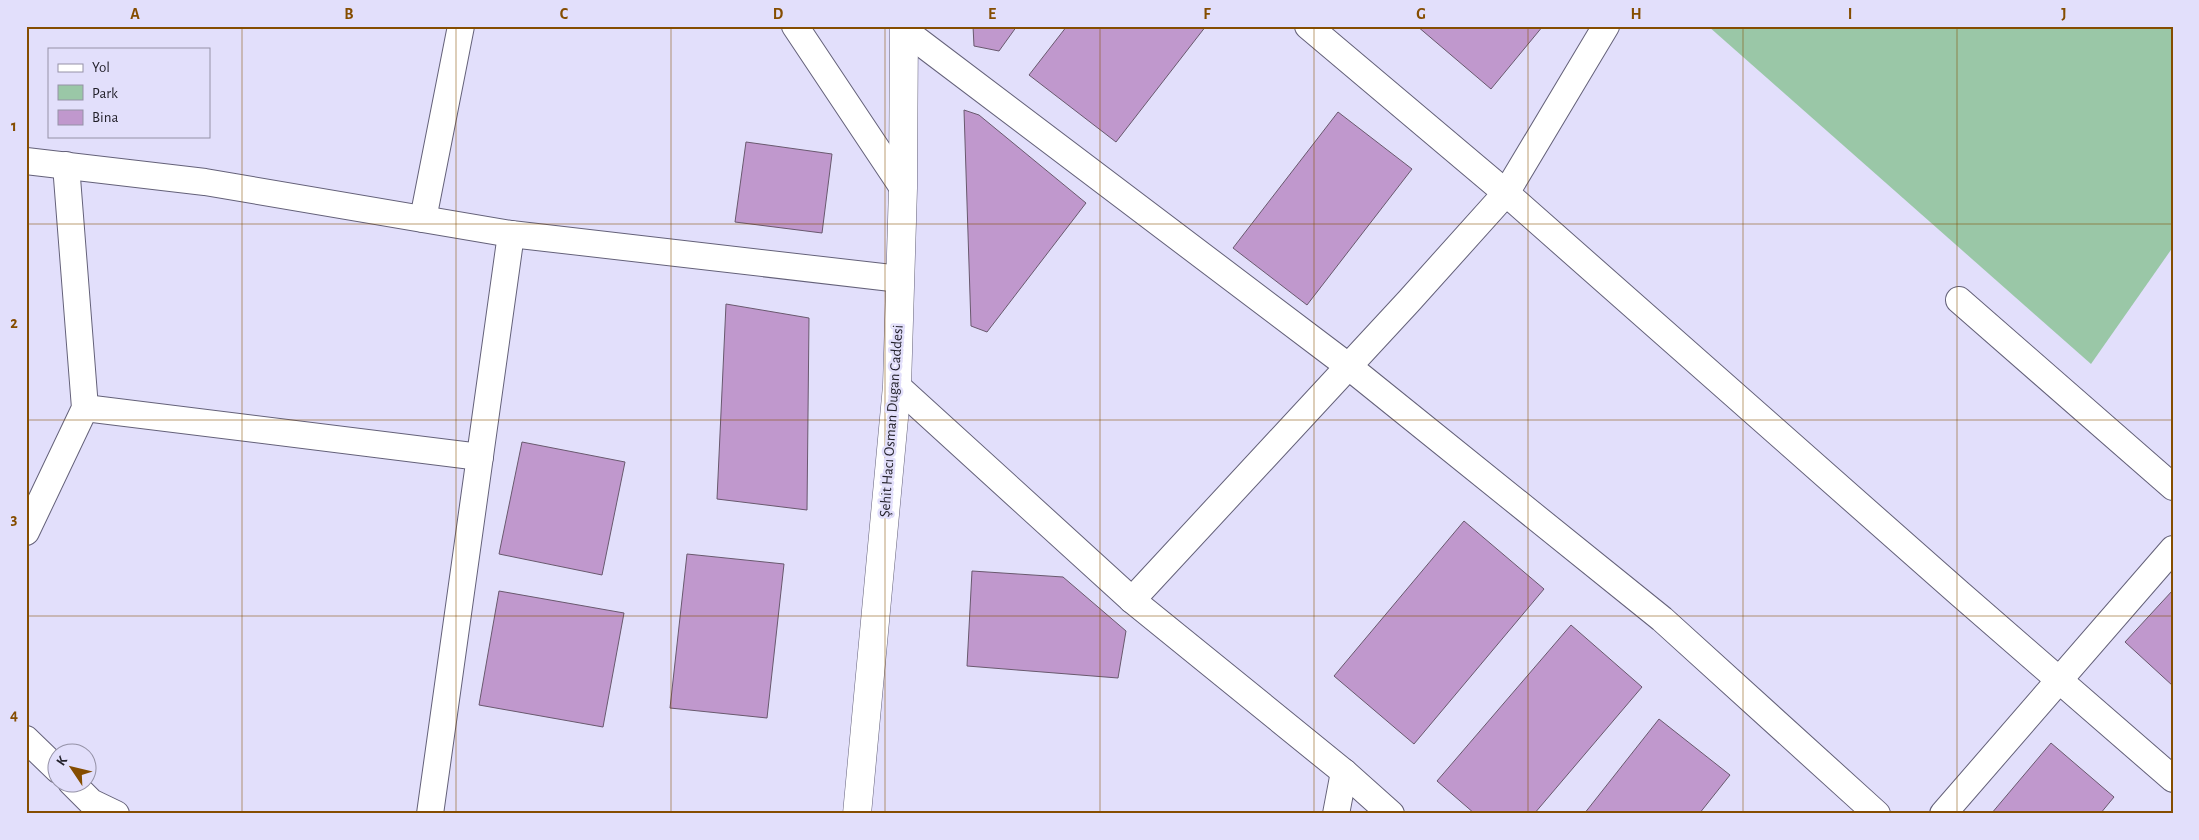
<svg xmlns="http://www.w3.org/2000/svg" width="2199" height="840" font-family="'Alegreya Sans',sans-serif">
  <rect width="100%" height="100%" fill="#e2dffb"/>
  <path fill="#9ac7a7" d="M1708,26H2173V247L2091,364Z"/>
  <g fill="#c098cd" stroke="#69596e">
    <path d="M973,26H1017L999,51L974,46Z"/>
    <path d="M1067,26H1206L1116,142L1029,75Z"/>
    <path d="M1417,26H1543L1491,89Z"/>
    <path d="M964,110L979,115L1086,203L987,332L971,326Z"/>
    <path d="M1338,112L1412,169L1307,305L1233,248Z"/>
    <path d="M746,142L832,154L822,233L735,222Z"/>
    <path d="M726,304L809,318L807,510L717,499Z"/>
    <path d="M522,442L625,462L602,575L499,554Z"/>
    <path d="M1464,521L1544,589L1414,744L1334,676Z"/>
    <path d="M687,554L784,564L767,718L670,708Z"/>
    <path d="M972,571L1063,577L1126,631L1118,678L967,666Z"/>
    <path d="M2173,590V686L2125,642Z"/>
    <path d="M499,591L624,613L603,727L479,705Z"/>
    <path d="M1571,625L1642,687L1534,814H1475L1437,781Z"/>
    <path d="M1659,719L1730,775L1699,814H1584Z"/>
    <path d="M2051,743L2114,797L2100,814H1991Z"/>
  </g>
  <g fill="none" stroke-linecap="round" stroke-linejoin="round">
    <g stroke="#646179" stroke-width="28">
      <g id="street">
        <path d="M795,26L903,188"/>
        <path d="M1308,26L1506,193L1959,593L2173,779"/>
        <path d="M904,30L1348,366L1662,619L1877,814"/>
        <path d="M26,161L205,182L511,234L900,279"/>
        <path d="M423,219L461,26"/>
        <path d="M1959,300L2173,487"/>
        <path d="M897,386L1132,600L1344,772L1391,814"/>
        <path d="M85,408L480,457"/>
        <path d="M26,532L85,408L66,165"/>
        <path d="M1132,600L1409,301L1506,193L1606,26"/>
        <path d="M26,739L58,770"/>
        <path d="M71,782L91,802L116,814"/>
        <path d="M430,814L511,234"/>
        <path d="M1336,814L1344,772"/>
        <path d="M1943,814L2173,549"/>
      </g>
    </g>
    <g stroke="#646179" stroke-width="29">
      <path id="secondary" d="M857,814L897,386L903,188L904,26"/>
    </g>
    <use href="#street" stroke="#fff" stroke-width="26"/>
    <use href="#secondary" stroke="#fff" stroke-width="28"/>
  </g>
  <path fill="none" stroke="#854d00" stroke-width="1" stroke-opacity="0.55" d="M242,26V814M456,26V814M671,26V814M885,26V814M1100,26V814M1314,26V814M1528,26V814M1743,26V814M1957,26V814M26,224H2173M26,420H2173M26,616H2173"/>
  <g text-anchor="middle" stroke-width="5" stroke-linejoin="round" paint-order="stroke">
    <g font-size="15" fill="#211f29" stroke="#e2dffb">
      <text transform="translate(891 421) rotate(-86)" y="5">Şehit Hacı Osman Dugan Caddesi</text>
    </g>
  </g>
  <rect width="2199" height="840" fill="none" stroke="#e2dffb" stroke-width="55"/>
  <rect x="48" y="48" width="162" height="90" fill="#e2dffb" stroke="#9592a7"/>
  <rect x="58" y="64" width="25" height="8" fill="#ffffff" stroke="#9592a7"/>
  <text x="92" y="72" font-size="15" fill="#211f29">Yol</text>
  <rect x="58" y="85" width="25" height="15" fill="#9ac7a7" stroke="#9592a7"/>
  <text x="92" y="98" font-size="15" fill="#211f29">Park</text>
  <rect x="58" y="110" width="25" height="15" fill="#c098cd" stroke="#9592a7"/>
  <text x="92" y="122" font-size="15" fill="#211f29">Bina</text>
  <g transform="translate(72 768) rotate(305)"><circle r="24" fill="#e2dffb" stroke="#9592a7"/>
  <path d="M0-4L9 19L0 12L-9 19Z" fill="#854d00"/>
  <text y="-8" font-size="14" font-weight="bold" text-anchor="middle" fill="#211f29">K</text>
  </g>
  <rect x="28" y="28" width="2144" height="784" fill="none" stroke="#854d00" stroke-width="2"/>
  <g font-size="16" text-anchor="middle" font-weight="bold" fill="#854d00">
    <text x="135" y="19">A</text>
    <text x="349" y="19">B</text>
    <text x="564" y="19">C</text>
    <text x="778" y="19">D</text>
    <text x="992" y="19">E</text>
    <text x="1207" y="19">F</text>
    <text x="1421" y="19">G</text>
    <text x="1636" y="19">H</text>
    <text x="1850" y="19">I</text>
    <text x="2064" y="19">J</text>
    <text x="14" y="131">1</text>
    <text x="14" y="328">2</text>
    <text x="14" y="524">3</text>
    <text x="14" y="720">4</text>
  </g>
</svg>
